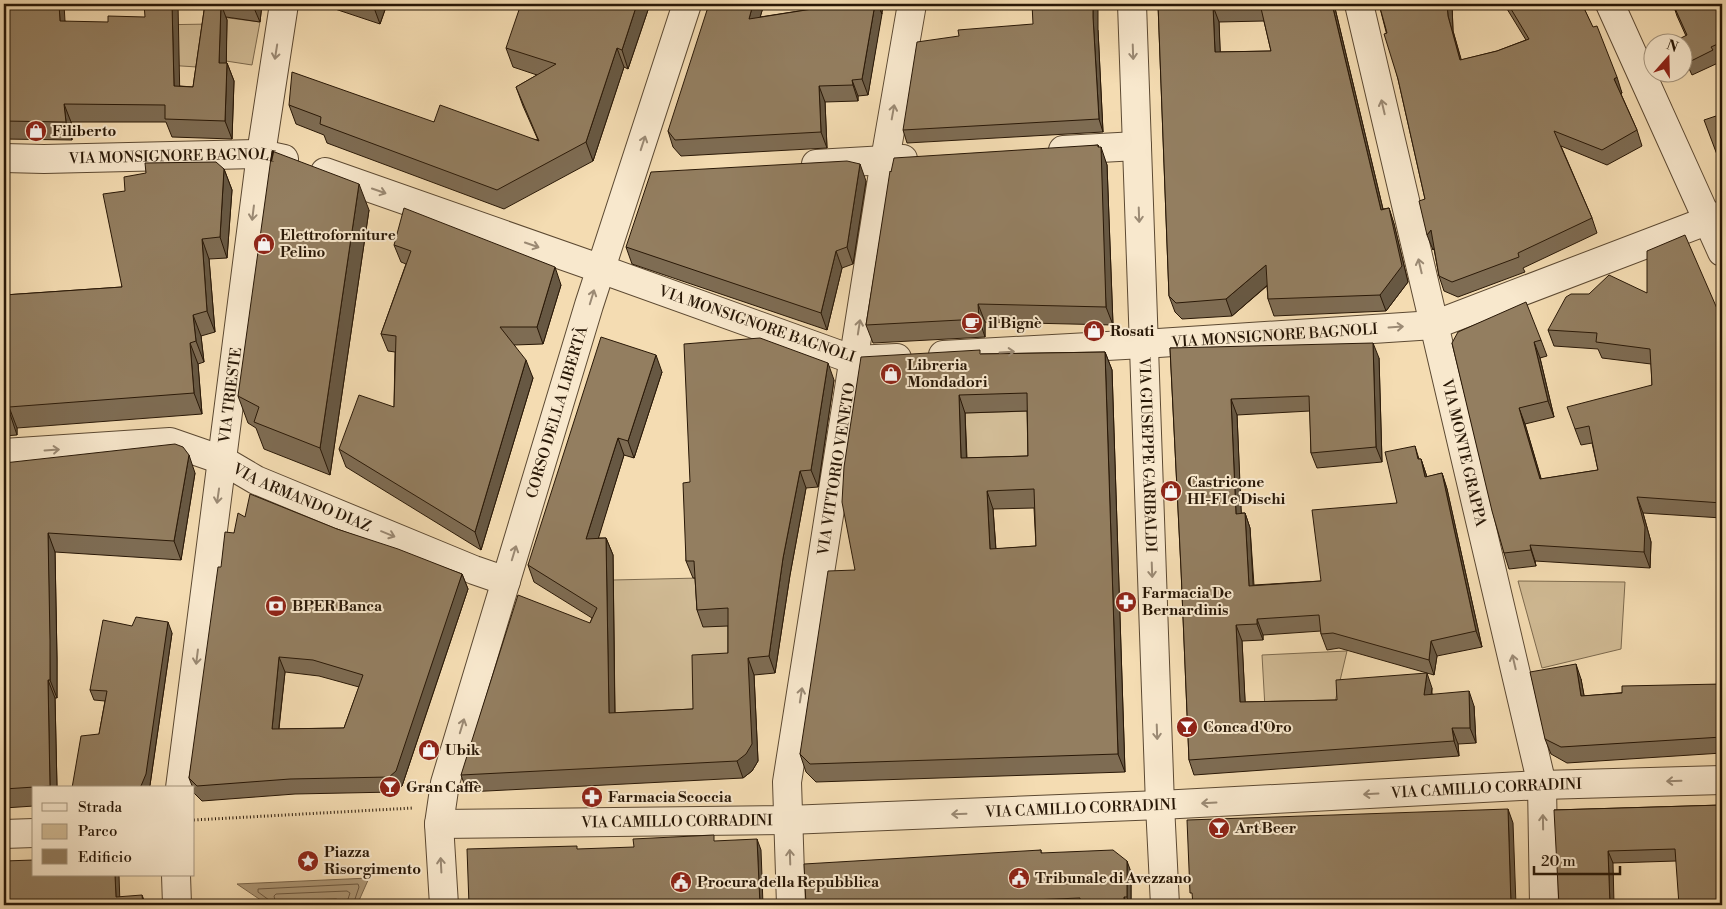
<svg xmlns="http://www.w3.org/2000/svg" width="1726" height="909" font-family="'Libre Bodoni',serif">
  <rect width="100%" height="100%" fill="#f4dcb2"/>
  <filter id="stains"><feTurbulence type="fractalNoise" baseFrequency=".004" numOctaves="4"/><feColorMatrix values="0 0 0 0 .2 0 0 0 0 .09 0 0 0 0 .02 0 0 0 .5 -.17"/></filter>
  <radialGradient id="worn" r=".72"><stop offset=".6" stop-color="#630" stop-opacity="0"/><stop offset="1" stop-color="#630" stop-opacity=".3"/></radialGradient>
  <g fill="#d1bb95" stroke="#7d6a4e">
    <path d="M213,16L260,22L252,65L226,61L197,67L166,65L151,25L212,24Z"/>
    <path d="M1033,411L1034,474L960,476L965,413Z"/>
    <path d="M700,578L734,625L735,670L700,727L615,730L613,580Z"/>
    <path d="M1518,581L1625,582L1621,649L1542,668Z"/>
    <path d="M1347,651L1335,702L1265,708L1262,655Z"/>
  </g>
  <path fill="#af9978" stroke="#79654b" d="M369,878L357,905H268L237,884Z"/>
  <g fill="none" stroke-linecap="round" stroke-linejoin="round">
    <g stroke="#6c5840" stroke-width="1">
      <path d="M270,905L269,900L258,892V889L358,884L359,887L353,905"/>
      <path d="M276,905L274,896L276,894L347,891L350,893L346,905"/>
      <path d="M284,905L286,901L336,899L339,900V905"/>
    </g>
    <g stroke="#5c4932" stroke-width="30">
      <g id="minor">
        <path id="s1" d="M1132,4L1160,805L1165,905"/>
        <path id="s2" d="M1359,4L1542,785L1544,905"/>
        <path d="M1063,150L1137,146"/>
        <path id="s3" d="M4,158L44,159L261,154L284,159"/>
        <path d="M816,164L903,159"/>
        <path d="M325,172L587,264L854,360L897,358"/>
        <path id="s4" d="M943,355L1143,344L1434,325L1722,215"/>
        <path id="s5" d="M4,453L170,442L222,460L256,480L474,570L506,581"/>
        <path id="s6" d="M439,824L788,820L1160,805L1542,785L1722,780"/>
        <path d="M176,875L177,905"/>
        <path id="s7" d="M444,905L439,824L445,783L589,305L687,4"/>
        <path id="s8" d="M791,905L787,782L885,160L912,4"/>
      </g>
    </g>
    <g stroke="#5c4932" stroke-width="30">
      <g id="tertiary">
        <path d="M1610,4L1722,252"/>
        <path id="s9" d="M180,788L261,154L284,4"/>
        <path d="M4,834L34,833"/>
      </g>
    </g>
    <path stroke="#291807" stroke-width="3" stroke-dasharray="1 2.5" stroke-linecap="butt" d="M194,820L413,808"/>
    <use href="#minor" stroke="#f8e8cd" stroke-width="28"/>
    <use href="#tertiary" stroke="#f8e8cd" stroke-width="28"/>
  </g>
  <g fill="#7e6c53" stroke="#291807" fill-rule="evenodd">
    <path d="M4,4L65,21L180,86L193,87L205,4H262L260,22L226,17L227,20L226,63H227L234,81L232,139L172,137L166,122H71L72,140L4,139Z"/>
    <path d="M328,4H387L380,24L329,7Z"/>
    <path d="M650,4L628,69L624,67L593,161L504,209L327,143L324,135L296,124L289,105L434,122L538,140L523,106L516,87L537,75L513,67L506,48Z"/>
    <path d="M764,4L760,17L844,4H883L868,95L858,96V101L825,102L827,148L681,156L673,147L668,131Z"/>
    <path d="M1158,4H1334L1383,209L1389,208L1394,224L1408,282L1386,311L1274,316L1268,299L1267,286L1232,316L1182,319L1175,312L1169,296ZM1264,21L1271,51L1220,52L1219,22Z"/>
    <path d="M1379,4H1452L1453,31L1461,60L1497,51L1526,40L1504,4H1582L1622,93L1621,94L1637,130L1642,146L1607,165L1561,146L1592,218L1597,233L1523,268L1525,272L1458,297L1444,291L1439,276L1434,249L1433,250L1425,199L1398,79Z"/>
    <path d="M1673,4H1722V57L1717,60L1718,63L1692,75L1684,58V42L1686,36L1677,16Z"/>
    <path d="M1098,30L1103,132L907,143L903,130Z"/>
    <path d="M1098,145L1107,165L1113,325L985,322V337L873,343L866,325L891,172Z"/>
    <path d="M224,169L232,190L227,258L209,259L215,332L201,336L204,362L198,364L202,414L17,428V435L4,436V295L122,287L125,191Z"/>
    <path d="M866,181L853,264L842,268L827,330L632,264L626,247Z"/>
    <path d="M369,210L330,475L264,449L256,428L248,423L238,396Z"/>
    <path d="M394,245L561,285L543,344L514,345L533,378L481,550L346,467L339,449L394,407L395,352L388,351L381,334L406,264L401,262Z"/>
    <path d="M1647,293L1722,320V518L1643,513L1651,542L1650,568L1535,561L1536,566L1509,569L1504,553L1452,343L1541,340L1547,356L1540,358L1554,417L1525,424L1541,479L1598,470L1592,443L1581,445L1575,429L1652,385L1651,364L1602,358L1598,349L1554,346L1548,330Z"/>
    <path d="M1170,348L1379,358L1382,462L1317,468L1311,453L1310,411L1237,415L1241,513H1245L1250,528L1254,585L1321,581L1397,503L1415,446L1419,459H1421L1427,477L1442,473L1447,489L1482,647L1437,656L1434,675L1339,648L1327,650L1321,634V631L1263,635V640L1242,641L1245,702L1337,700L1432,688V694L1474,706L1476,743L1458,744L1459,756L1194,775L1189,760L1181,569Z"/>
    <path d="M1105,352L1112,370L1125,772L816,782L806,772L800,754L855,570L981,354ZM1027,411L1028,456L967,458L965,413ZM1034,508L1036,546L996,549L993,509Z"/>
    <path d="M662,372L634,458L624,455L598,538H606L613,555L615,713L693,709L728,653V626L703,627L697,610L695,578H693L686,561L690,482L834,380L818,487L806,488L790,575L775,673L754,675L758,761L752,771L743,778L467,792L461,775L590,623L592,618L534,582L528,565Z"/>
    <path d="M4,463L195,473L181,560L55,552L57,659V698H55L57,788H34V806L4,808Z"/>
    <path d="M245,517L337,529L462,574L468,589L402,786L394,792L295,794L202,801L194,793V788H193L189,778L234,533ZM285,672L319,676L359,687L344,728L279,729Z"/>
    <path d="M1722,548V593L1719,584Z"/>
    <path d="M132,626L172,633L150,785L149,788H72L99,734L105,701L94,700L90,690Z"/>
    <path d="M1581,679L1584,696L1722,684V753L1567,763L1551,754L1545,739Z"/>
    <path d="M1722,805L1676,861L1613,863L1554,810Z"/>
    <path d="M1041,850V853L1131,872V905H806Z"/>
  </g>
  <g fill="#675843" stroke="#291807">
    <path d="M59,4H64L66,39L60,21Z"/>
    <path d="M172,4H178L180,104L174,86Z"/>
    <path d="M221,4L227,20L226,81L219,63Z"/>
    <path d="M255,4H262L260,22L254,8Z"/>
    <path d="M373,4H387L380,24L373,5Z"/>
    <path d="M637,4H650L628,69L622,50Z"/>
    <path d="M753,4H764L755,35L749,19Z"/>
    <path d="M875,4H878L882,14L868,95L862,79Z"/>
    <path d="M878,4H883L882,14Z"/>
    <path d="M1093,4H1098V30L1103,132L1099,119L1093,17Z"/>
    <path d="M1332,4H1334L1387,226L1381,210Z"/>
    <path d="M1447,4H1452L1453,31L1466,76L1460,60L1448,16Z"/>
    <path d="M1213,6L1219,22L1221,69L1215,52Z"/>
    <path d="M617,48L624,67L593,161L586,142Z"/>
    <path d="M227,63L234,81L232,139L225,121Z"/>
    <path d="M1617,77L1622,93L1620,94L1614,79Z"/>
    <path d="M852,80L858,96V101L853,85Z"/>
    <path d="M819,86L825,102L827,148L821,132Z"/>
    <path d="M64,104L71,122L72,140L66,122Z"/>
    <path d="M1098,145L1101,153V147L1107,165L1113,325L1106,307Z"/>
    <path d="M860,164L866,181L853,264L847,247Z"/>
    <path d="M224,169L232,190L227,258L220,237Z"/>
    <path d="M359,184L369,210L330,475L320,448Z"/>
    <path d="M1389,208L1394,224L1408,282L1386,311L1380,295Z"/>
    <path d="M1431,230L1436,246L1433,250L1427,235Z"/>
    <path d="M202,239L209,259L215,332L207,311Z"/>
    <path d="M836,251L842,268L827,330L821,313Z"/>
    <path d="M1266,265L1272,281L1232,316L1226,299Z"/>
    <path d="M555,267L561,285L543,344L537,327Z"/>
    <path d="M978,304L985,322V337L979,319Z"/>
    <path d="M193,315L201,336L204,362L196,341Z"/>
    <path d="M1534,342L1540,358L1554,417L1548,401Z"/>
    <path d="M190,343L198,364L202,414L194,393Z"/>
    <path d="M1373,343L1379,358L1382,462L1376,447Z"/>
    <path d="M1105,352L1112,370L1125,772L1118,754Z"/>
    <path d="M656,355L662,372L634,458L628,441Z"/>
    <path d="M526,360L533,378L481,550L475,532Z"/>
    <path d="M828,363L834,380L818,487L811,470Z"/>
    <path d="M959,395L965,413L967,476L961,458Z"/>
    <path d="M1231,399L1237,415L1242,529L1236,514Z"/>
    <path d="M9,407L17,428V435L10,414Z"/>
    <path d="M1519,408L1525,424L1546,495L1540,479Z"/>
    <path d="M618,438L624,455L593,556L586,539Z"/>
    <path d="M189,455L195,473L181,560L174,541Z"/>
    <path d="M1421,459L1426,474L1430,493L1425,477Z"/>
    <path d="M800,471L806,488L790,575L775,673L769,656L783,558Z"/>
    <path d="M1442,473L1447,489L1482,647L1476,631Z"/>
    <path d="M987,491L993,509L997,567L990,549Z"/>
    <path d="M1637,497L1643,513L1651,542L1650,568L1644,552Z"/>
    <path d="M1245,513L1250,528L1254,601L1249,586Z"/>
    <path d="M48,533L55,552L57,659V698L50,680Z"/>
    <path d="M606,538L613,555L615,730L609,713Z"/>
    <path d="M1530,545L1535,561L1536,566L1531,550Z"/>
    <path d="M462,574L468,589L402,786L394,792L389,777Z"/>
    <path d="M1257,619L1263,635V640L1257,624Z"/>
    <path d="M168,622L172,633L150,785L149,788H142L141,786Z"/>
    <path d="M1236,625L1242,641L1246,718L1240,702Z"/>
    <path d="M1431,641L1437,656L1434,675L1429,660Z"/>
    <path d="M279,657L285,672L277,744L272,729Z"/>
    <path d="M748,658L754,675L758,761L752,771L743,778L737,761Z"/>
    <path d="M1576,664L1581,679L1587,711L1581,696Z"/>
    <path d="M1427,673L1432,688L1429,710L1424,695Z"/>
    <path d="M48,680L55,698L57,788H51L50,786Z"/>
    <path d="M1469,691L1474,706L1476,743L1470,728Z"/>
    <path d="M1452,728L1458,744L1459,756L1454,741Z"/>
    <path d="M1508,809L1513,823L1516,905H1511Z"/>
    <path d="M757,839L761,850L763,905H760Z"/>
    <path d="M1608,851L1613,863L1614,905H1610Z"/>
    <path d="M1127,861L1131,872V905H1130L1127,897Z"/>
    <path d="M115,875H119L120,905L116,897Z"/>
    <path d="M142,895L146,905H143Z"/>
    <path d="M1124,897L1127,905H1124Z"/>
  </g>
  <g fill="#937e60" stroke="#291807" fill-rule="evenodd">
    <path d="M4,4H59L60,21L108,22V16L145,17L144,4H172L174,86L193,87L205,4H221L219,63H227L225,121L165,119V105L64,104L66,122L4,121Z"/>
    <path d="M227,4H255L254,8Z"/>
    <path d="M521,4H637L622,50L617,48L586,142L497,190L320,124L321,117L289,105L292,72L434,122L440,105L539,141L516,87L556,64L506,48Z"/>
    <path d="M709,4H753L749,19L844,4H875L862,79L852,80L853,85L819,86L821,132L675,140L668,131Z"/>
    <path d="M1032,4H1093V17L1099,119L903,130L917,42L959,36L958,30L1033,24Z"/>
    <path d="M1158,4H1332L1381,210L1389,208L1402,266L1380,295L1268,299L1266,265L1226,299L1176,303L1169,296ZM1260,4L1271,51L1215,52L1213,6Z"/>
    <path d="M1379,4H1447L1448,16L1460,60L1497,51L1529,39L1508,4H1582L1593,27L1597,26L1617,77L1614,79L1637,130L1602,150L1554,131L1592,218L1518,253L1519,257L1452,282L1439,276L1431,230L1427,235L1419,201L1425,199L1398,79L1384,34L1387,33Z"/>
    <path d="M1673,4H1722V42L1711,47L1713,50L1687,63L1684,54V42H1678L1677,40L1687,35Z"/>
    <path d="M1722,114V168L1704,120Z"/>
    <path d="M1098,145V147H1101L1106,307L978,304L979,319L866,325L890,171L891,172L894,158Z"/>
    <path d="M272,151L359,184L320,448L254,422L259,407L238,396Z"/>
    <path d="M847,161L860,164L847,247L836,251L821,313L626,247L651,172Z"/>
    <path d="M216,162L224,169L220,237L202,239L207,311L193,315L196,341L190,343L194,393L9,407L10,414L4,415V295L122,287L103,194L125,191L124,177L146,173L145,163Z"/>
    <path d="M404,208L555,267L537,327H500L526,360L475,532L339,449L359,395L394,407L396,336L381,334L411,251L394,245Z"/>
    <path d="M1685,235L1722,320V503L1637,497L1645,527L1644,552L1530,545L1531,550L1504,553L1492,511L1452,343L1458,332L1526,302L1541,340L1534,342L1548,401L1519,408L1540,479L1598,470L1589,426L1575,429L1567,407L1652,385L1650,349L1596,342L1597,333L1548,330L1566,297L1571,294H1589L1609,275L1647,293V251Z"/>
    <path d="M601,337L656,355L628,441L618,438L586,539L606,538L609,713L693,709L692,655L728,653V608L697,610L694,561H686L683,483L690,482L684,344L760,338L828,363L811,470L800,471L783,558L769,656L748,658L752,744L746,754L737,761L461,775L518,595L590,623L597,608L528,565Z"/>
    <path d="M1373,343L1376,447L1311,453L1309,396L1231,399L1236,514L1245,513L1249,586L1321,581L1312,510L1397,503L1385,452L1415,446L1418,459H1421L1425,477L1442,473L1476,631L1431,641L1429,660L1333,633L1321,634L1319,615L1257,619V624L1236,625L1240,702L1337,700L1336,680L1427,673L1424,695L1469,691L1470,728H1452L1454,741L1189,760L1181,569L1170,348Z"/>
    <path d="M980,350V354L1105,352L1118,754L810,764L800,754L828,571L855,570L842,502L844,467L861,357ZM1027,393L1028,456L961,458L959,395ZM1034,489L1036,546L990,549L987,491Z"/>
    <path d="M175,444L183,447L189,455L174,541L48,533L50,640V680H48L50,786L4,789V463Z"/>
    <path d="M250,494L337,529L398,549L462,574L396,771L389,777L290,779L197,786L189,778L218,567H221L225,532L234,533L238,513L245,517ZM279,657L313,660L363,675L344,728L272,729Z"/>
    <path d="M1722,548V584H1719Z"/>
    <path d="M136,617L168,622L146,774L141,786L137,788H72L81,736L99,734L107,691L90,690L103,620L132,626Z"/>
    <path d="M1576,664L1581,696L1622,693V686L1722,684V737L1561,747L1545,739L1530,672Z"/>
    <path d="M1722,805V905H1679L1675,849L1608,851L1610,905H1559L1554,810Z"/>
    <path d="M1508,809L1511,905H1193L1192,893H1190L1187,820Z"/>
    <path d="M714,835V841L757,839L760,905H469L467,849L577,846V849L634,847L633,839Z"/>
    <path d="M1041,850V853L1113,850L1127,861V897H1124V905H1080V898L1031,900V905H997V901L947,903V905H806L804,864Z"/>
    <path d="M34,860V875H115L116,897L142,895L143,905H4V861Z"/>
  </g>
  <defs><path id="oneway-shaft" d="M-6 0H5M1.5-3L5.5 0L1.5 3" fill="none" stroke-width="1.6" stroke-linecap="round" stroke-linejoin="round" transform="scale(1.25)"/></defs>
  <g stroke="#9b8a74">
    <use href="#oneway-shaft" transform="translate(276 52) rotate(99)"/>
    <use href="#oneway-shaft" transform="translate(1133 52) rotate(88)"/>
    <use href="#oneway-shaft" transform="translate(1383 107) rotate(-103)"/>
    <use href="#oneway-shaft" transform="translate(893 112) rotate(-80)"/>
    <use href="#oneway-shaft" transform="translate(643 143) rotate(-72)"/>
    <use href="#oneway-shaft" transform="translate(379 191) rotate(19)"/>
    <use href="#oneway-shaft" transform="translate(253 213) rotate(97)"/>
    <use href="#oneway-shaft" transform="translate(1139 215) rotate(88)"/>
    <use href="#oneway-shaft" transform="translate(532 245) rotate(19)"/>
    <use href="#oneway-shaft" transform="translate(1420 266) rotate(-103)"/>
    <use href="#oneway-shaft" transform="translate(592 297) rotate(-73)"/>
    <use href="#oneway-shaft" transform="translate(859 327) rotate(-81)"/>
    <use href="#oneway-shaft" transform="translate(1396 327) rotate(-4)"/>
    <use href="#oneway-shaft" transform="translate(1007 352) rotate(-3)"/>
    <use href="#oneway-shaft" transform="translate(52 450) rotate(-4)"/>
    <use href="#oneway-shaft" transform="translate(218 496) rotate(98)"/>
    <use href="#oneway-shaft" transform="translate(388 534) rotate(22)"/>
    <use href="#oneway-shaft" transform="translate(514 553) rotate(-73)"/>
    <use href="#oneway-shaft" transform="translate(1152 570) rotate(88)"/>
    <use href="#oneway-shaft" transform="translate(197 657) rotate(97)"/>
    <use href="#oneway-shaft" transform="translate(1514 662) rotate(-103)"/>
    <use href="#oneway-shaft" transform="translate(801 695) rotate(-81)"/>
    <use href="#oneway-shaft" transform="translate(462 726) rotate(-73)"/>
    <use href="#oneway-shaft" transform="translate(1157 732) rotate(88)"/>
    <use href="#oneway-shaft" transform="translate(1674 781) rotate(178)"/>
    <use href="#oneway-shaft" transform="translate(1371 794) rotate(177)"/>
    <use href="#oneway-shaft" transform="translate(1209 803) rotate(177)"/>
    <use href="#oneway-shaft" transform="translate(959 814) rotate(178)"/>
    <use href="#oneway-shaft" transform="translate(1543 822) rotate(-91)"/>
    <use href="#oneway-shaft" transform="translate(790 857) rotate(-92)"/>
    <use href="#oneway-shaft" transform="translate(441 865) rotate(-93)"/>
  </g>
  <defs>
    <g id="shop-disc" transform="scale(1.125)"><circle r="9.5" fill="#8f2418" stroke="#f8e8cd"/><path d="M-5-2.5h2.3a2.7 3.5 0 0 1 5.4 0H5L5.5 6h-11ZM-1.5-2.5h3a1.5 2.3 0 0 0-3 0Z" fill="#fff"/></g>
    <g id="cafe-disc" transform="scale(1.125)"><circle r="9.5" fill="#8f2418" stroke="#f8e8cd"/><path d="M-5.5-4.5H6V0H3Q3 3.5 0 3.5H-2.5Q-5.5 3.5-5.5 0ZM3-3.2v2h1.7v-2ZM-6 4.5H4V6H-6Z" fill="#fff"/></g>
    <g id="pharmacy-disc" transform="scale(1.125)"><circle r="9.5" fill="#8f2418" stroke="#f8e8cd"/><path d="M-2-6h4v4h4v4h-4v4h-4v-4h-4v-4h4Z" fill="#fff"/></g>
    <g id="bank-disc" transform="scale(1.125)"><circle r="9.5" fill="#8f2418" stroke="#f8e8cd"/><path d="M-6-4H6V4H-6ZM0-2.3a2.3 2.3 0 1 0 0 4.6a2.3 2.3 0 1 0 0-4.6Z" fill="#fff"/></g>
    <g id="bar-disc" transform="scale(1.125)"><circle r="9.5" fill="#8f2418" stroke="#f8e8cd"/><path d="M-6-5H6L.8 .8V4.5H3.5V6h-7V4.5H-.8V.8Z" fill="#fff"/></g>
    <g id="sight-disc" transform="scale(1.125)"><circle r="9.5" fill="#8f2418" stroke="#f8e8cd"/><path d="M0-6L1.8-2.2L6-1.7L2.9 1.2L3.7 5.4L0 3.3L-3.7 5.4L-2.9 1.2L-6-1.7L-1.8-2.2Z" fill="#fff"/></g>
    <g id="civic-disc" transform="scale(1.125)"><circle r="9.5" fill="#8f2418" stroke="#f8e8cd"/><path d="M-.6-6.5H3V-4.5H.6V-3L4-1V1h2V6H-6V1h2V-1L-.6-3ZM-1.2 2.5V6h2.4V2.5Z" fill="#fff"/></g>
  </defs>
  <g fill-rule="evenodd">
    <use href="#shop-disc" x="36" y="131"/>
    <use href="#shop-disc" x="264" y="244"/>
    <use href="#cafe-disc" x="972" y="323"/>
    <use href="#shop-disc" x="1094" y="331"/>
    <use href="#shop-disc" x="891" y="374"/>
    <use href="#shop-disc" x="1171" y="491"/>
    <use href="#pharmacy-disc" x="1126" y="602"/>
    <use href="#bank-disc" x="276" y="606"/>
    <use href="#bar-disc" x="1187" y="727"/>
    <use href="#shop-disc" x="429" y="750"/>
    <use href="#bar-disc" x="390" y="787"/>
    <use href="#pharmacy-disc" x="592" y="797"/>
    <use href="#bar-disc" x="1219" y="828"/>
    <use href="#sight-disc" x="308" y="861"/>
    <use href="#civic-disc" x="1019" y="878"/>
    <use href="#civic-disc" x="681" y="882"/>
  </g>
  <g text-anchor="middle" stroke-width="4" stroke-linejoin="round" paint-order="stroke">
    <g font-size="15" font-weight="bold" fill="#291807" stroke="#f8e8cd" text-anchor="start">
      <text x="52" y="136">Filiberto</text>
      <text x="280" y="240">Elettroforniture<tspan x="280" dy="17">Pelino</tspan></text>
      <text x="988" y="328">il Bignè</text>
      <text x="1110" y="336">Rosati</text>
      <text x="907" y="370">Libreria<tspan x="907" dy="17">Mondadori</tspan></text>
      <text x="1187" y="487">Castricone<tspan x="1187" dy="17">HI-FI e Dischi</tspan></text>
      <text x="1142" y="598">Farmacia De<tspan x="1142" dy="17">Bernardinis</tspan></text>
      <text x="292" y="611">BPER Banca</text>
      <text x="1203" y="732">Conca d'Oro</text>
      <text x="445" y="755">Ubik</text>
      <text x="406" y="792">Gran Caffè</text>
      <text x="608" y="802">Farmacia Scoccia</text>
      <text x="1235" y="833">Art Beer</text>
      <text x="324" y="857">Piazza<tspan x="324" dy="17">Risorgimento</tspan></text>
      <text x="1035" y="883">Tribunale di Avezzano</text>
      <text x="697" y="887">Procura della Repubblica</text>
    </g>
    <g font-size="15" fill="#291807" stroke="#f8e8cd">
      <text dy="5" stroke="none"><textPath href="#s3" startOffset="168">VIA MONSIGNORE BAGNOLI</textPath></text>
      <text transform="translate(757 324) rotate(19)" y="5">VIA MONSIGNORE BAGNOLI</text>
      <text dy="5" stroke="none"><textPath href="#s4" startOffset="332">VIA MONSIGNORE BAGNOLI</textPath></text>
      <text dy="5" stroke="none"><textPath href="#s9" startOffset="396">VIA TRIESTE</textPath></text>
      <text dy="5" stroke="none"><textPath href="#s7" startOffset="510">CORSO DELLA LIBERTÀ</textPath></text>
      <text dy="5" stroke="none"><textPath href="#s2" startOffset="461">VIA MONTE GRAPPA</textPath></text>
      <text dy="5" stroke="none"><textPath href="#s1" startOffset="451">VIA GIUSEPPE GARIBALDI</textPath></text>
      <text dy="5" stroke="none"><textPath href="#s8" startOffset="440">VIA VITTORIO VENETO</textPath></text>
      <text dy="5" stroke="none"><textPath href="#s5" startOffset="310">VIA ARMANDO DIAZ</textPath></text>
      <text dy="5" stroke="none"><textPath href="#s6" startOffset="1048">VIA CAMILLO CORRADINI</textPath></text>
      <text dy="5" stroke="none"><textPath href="#s6" startOffset="642">VIA CAMILLO CORRADINI</textPath></text>
      <text dy="5" stroke="none"><textPath href="#s6" startOffset="238">VIA CAMILLO CORRADINI</textPath></text>
    </g>
  </g>
  <rect width="1726" height="909" fill="none" stroke="#f4dcb2" stroke-width="20"/>
  <rect x="5" y="5" width="1716" height="899" fill="none" stroke="#291807" stroke-width="2.5"/>
  <rect x="10" y="10" width="1706" height="889" fill="none" stroke="#291807"/>
  <rect x="32" y="786" width="162" height="90" fill="#f8e8cd" stroke="#a5957e"/>
  <rect x="42" y="803" width="25" height="8" fill="#f8e8cd" stroke="#a5957e"/>
  <text x="78" y="812" font-size="15" fill="#291807">Strada</text>
  <rect x="42" y="824" width="25" height="15" fill="#d1bb95" stroke="#a5957e"/>
  <text x="78" y="836" font-size="15" fill="#291807">Parco</text>
  <rect x="42" y="849" width="25" height="15" fill="#937e60" stroke="#a5957e"/>
  <text x="78" y="862" font-size="15" fill="#291807">Edificio</text>
  <g transform="translate(1668 58) rotate(20)"><circle r="24" fill="#f8e8cd" stroke="#a5957e"/>
  <path d="M0-4L9 19L0 12L-9 19Z" fill="#8f2418"/>
  <text y="-8" font-size="14" font-weight="bold" text-anchor="middle" fill="#291807">N</text>
  </g>
  <path d="M1534 866v8h86v-8" fill="none" stroke="#291807" stroke-width="2.5"/>
  <text x="1541" y="866" font-size="15" fill="#291807" stroke="#f8e8cd" stroke-width="4" paint-order="stroke">20 m</text>
  <rect width="100%" height="100%" filter="url(#stains)"/>
  <rect width="100%" height="100%" fill="url(#worn)"/>
</svg>
